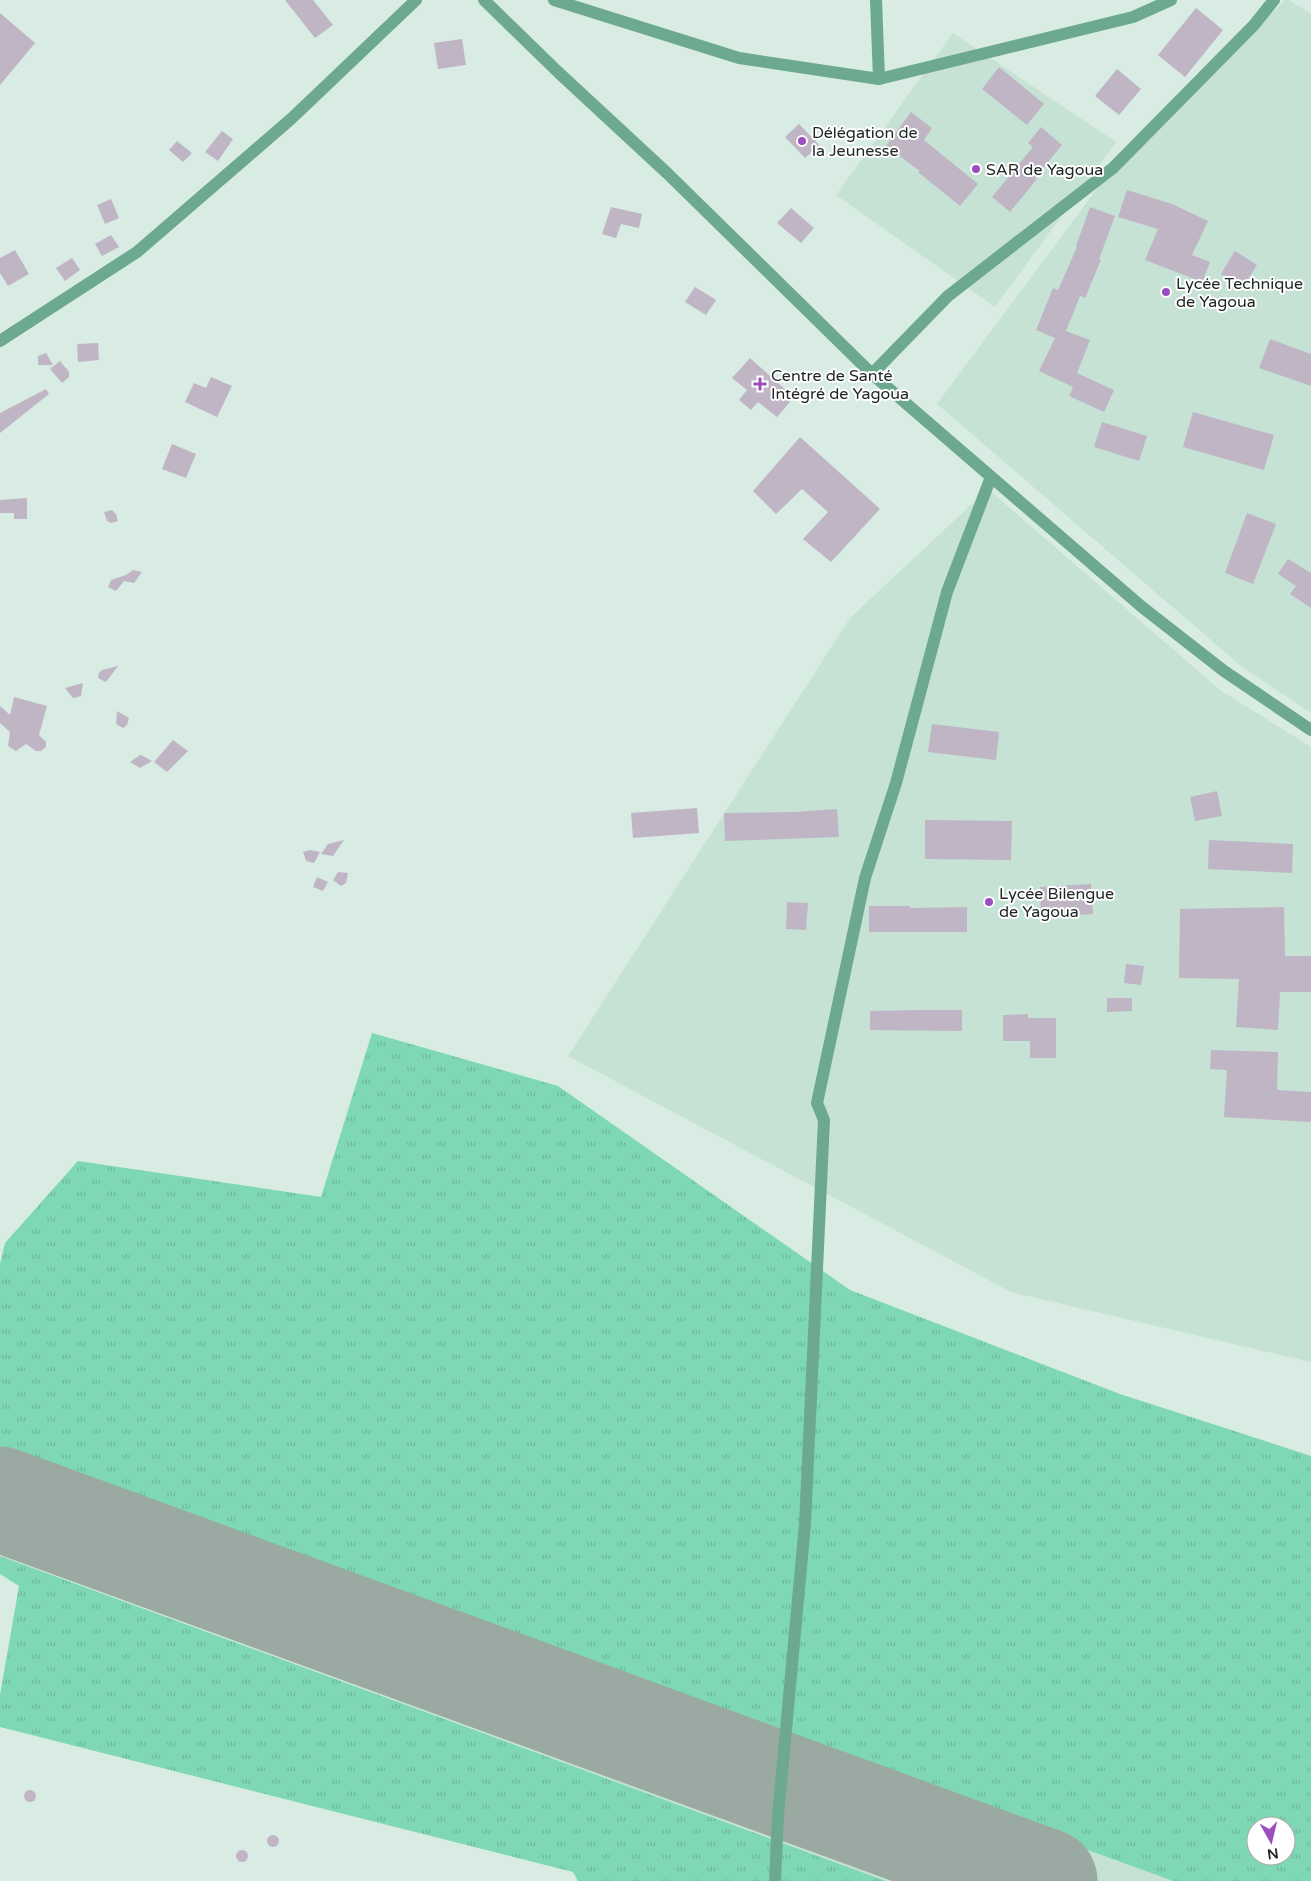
<svg xmlns="http://www.w3.org/2000/svg" width="1311" height="1881" font-family="'Varela Round',sans-serif">
  <defs>
    <pattern id="grass-tufts" width="24" height="20" patternUnits="userSpaceOnUse" patternTransform="scale(1.25)"><rect width="24" height="20" fill="#7ed8b3"/><path d="M3 7l-1-3M5 7V3M7 7l1-3M15 17l-1-3M17 17v-4M19 17l1-3" fill="none" stroke="#6db99a"/></pattern>
  </defs>
  <rect width="100%" height="100%" fill="#d8ece3"/>
  <g fill="#c6e2d5">
    <path d="M1285,0H1289L1311,14V713L1241,666L937,404L1104,179Z"/>
    <path d="M953,33L1116,142L995,307L836,195Z"/>
    <path d="M988,489L1220,690L1311,747V1362L1011,1292L568,1056L850,618Z"/>
    <path d="M0,1456L1173,1881H886L0,1555Z"/>
  </g>
  <g fill="url(#grass-tufts)" fill-rule="evenodd">
    <path d="M372,1033L558,1086L850,1290L1120,1394L1311,1456V1881H1173L0,1456V1264L5,1243L78,1161L321,1197ZM1256,1826H1286V1856H1256Z"/>
    <path d="M0,1556L886,1881H578L573,1872L0,1727V1695L19,1586L0,1574Z"/>
  </g>
  <g fill="none" stroke-linecap="round" stroke-linejoin="round">
    <path stroke="#9aaaa2" stroke-width="105" d="M0,1499L1045,1881"/>
  </g>
  <g fill="#bfb5c5">
    <path d="M285,0H313L333,25L315,38Z"/>
    <path d="M1196,8L1223,30L1185,77L1158,55Z"/>
    <path d="M0,13L35,43L0,85Z"/>
    <path d="M462,39L466,65L438,69L434,43Z"/>
    <path d="M999,67L1044,104L1027,125L982,89Z"/>
    <path d="M1117,69L1141,89L1119,115L1095,96Z"/>
    <path d="M911,112L932,128L924,140L978,184L960,206L918,172L920,171L886,146Z"/>
    <path d="M799,124L819,145L805,158L785,137Z"/>
    <path d="M1041,127L1062,145L1035,178L1037,179L1010,212L992,197L1033,147L1028,143Z"/>
    <path d="M222,131L233,139L218,161L205,152Z"/>
    <path d="M177,141L192,153L183,162L169,150Z"/>
    <path d="M1127,190L1172,204L1208,221L1192,255L1210,262L1202,282L1145,260L1158,229L1118,217Z"/>
    <path d="M111,199L119,218L105,224L97,205Z"/>
    <path d="M611,207L642,214L639,228L621,224L616,238L602,234Z"/>
    <path d="M1090,207L1115,216L1099,259L1101,260L1085,298L1080,296L1066,331L1090,340L1077,373L1114,390L1104,412L1069,396L1073,387L1039,371L1055,338L1036,330L1053,288L1058,290L1077,247L1076,246Z"/>
    <path d="M791,208L814,228L801,243L777,223Z"/>
    <path d="M111,235L119,247L102,256L95,244Z"/>
    <path d="M15,250L29,274L8,286L0,273V258Z"/>
    <path d="M1235,251L1257,265L1243,287L1221,274Z"/>
    <path d="M72,258L80,270L65,281L56,268Z"/>
    <path d="M695,287L716,300L706,315L685,302Z"/>
    <path d="M1270,339L1311,354V386L1259,368Z"/>
    <path d="M98,343L99,360L78,362L77,344Z"/>
    <path d="M46,353L53,365H38V356Z"/>
    <path d="M750,358L794,397L777,417L758,402L751,410L739,400L747,390L732,378Z"/>
    <path d="M60,361L69,372V377L62,383L50,369Z"/>
    <path d="M211,377L232,386L217,417L185,402L194,383L206,388Z"/>
    <path d="M46,389L49,394L0,433V413Z"/>
    <path d="M1193,412L1274,435L1264,470L1183,447Z"/>
    <path d="M1102,422L1147,436L1139,461L1094,447Z"/>
    <path d="M800,437L880,509L831,562L803,539L828,512L802,489L776,514L753,491Z"/>
    <path d="M172,444L196,454L186,478L162,469Z"/>
    <path d="M27,498V519H14V513H0V500Z"/>
    <path d="M112,510L116,514L118,521L111,523L107,521L104,512Z"/>
    <path d="M1247,513L1276,524L1253,584L1225,573Z"/>
    <path d="M1288,559L1311,573V608L1290,594L1296,586L1278,574Z"/>
    <path d="M133,570L142,572L134,583L124,581L116,591L108,587L111,580L126,575Z"/>
    <path d="M118,666L106,682L98,678L99,673L102,670Z"/>
    <path d="M83,683L81,696L73,698L65,688Z"/>
    <path d="M14,697L47,706L39,735L46,742V747L41,751H36L26,744L16,751L8,746L10,732L0,723V706L10,715Z"/>
    <path d="M117,711L129,718L127,725L123,728L116,724Z"/>
    <path d="M932,724L999,732L996,760L928,752Z"/>
    <path d="M173,740L188,751L167,772L154,762Z"/>
    <path d="M140,755L143,756L152,761L140,768L130,762Z"/>
    <path d="M1217,791L1222,816L1195,821L1190,797Z"/>
    <path d="M697,808L699,833L633,838L631,813Z"/>
    <path d="M837,809L839,837L725,841L724,813L795,812Z"/>
    <path d="M925,820L1012,821L1011,860L925,859Z"/>
    <path d="M344,840L333,856L321,854L328,844Z"/>
    <path d="M1209,840L1293,844L1292,873L1208,869Z"/>
    <path d="M310,850L320,852L314,863L306,861L303,852Z"/>
    <path d="M338,872L348,873L346,883L341,886L333,880Z"/>
    <path d="M317,877L328,882L323,891L313,887Z"/>
    <path d="M1091,884L1093,914L1041,917L1040,887Z"/>
    <path d="M787,902L808,903L806,930L786,929Z"/>
    <path d="M869,906H910V908L967,907V932H869Z"/>
    <path d="M1284,907L1285,956H1311V992H1280L1278,1030L1236,1027L1239,979L1179,978L1180,909Z"/>
    <path d="M1126,964L1144,966L1141,985L1124,983Z"/>
    <path d="M1107,998H1132V1011L1107,1012Z"/>
    <path d="M922,1010H962V1031L870,1030V1011Z"/>
    <path d="M1028,1014V1018H1056V1058H1030V1041H1003V1015Z"/>
    <path d="M1211,1050L1278,1052L1277,1090L1311,1092V1122L1224,1117L1227,1070L1210,1069Z"/>
    <circle cx="30" cy="1796" r="6"/>
    <circle cx="273" cy="1841" r="6"/>
    <circle cx="242" cy="1856" r="6"/>
  </g>
  <g fill="none" stroke-linecap="round" stroke-linejoin="round">
    <g stroke="#6da98f" stroke-width="12">
      <path d="M554,0L739,58L879,79L1133,17L1171,0"/>
      <path d="M876,0L879,79"/>
      <path d="M0,341L137,252L291,119L416,0"/>
      <path d="M872,374L948,296L1113,168L1254,25L1274,0"/>
      <path d="M775,1881L778,1816L805,1524L824,1120L817,1103L865,878L896,783L947,592L991,477"/>
    </g>
    <path stroke="#6da98f" stroke-width="12" d="M484,0L558,72L667,173L872,374L1142,607L1224,671L1311,730"/>
  </g>
  <g fill="#9a4ebf" stroke="#fff" stroke-width="2">
    <circle cx="802" cy="141" r="5"/>
    <circle cx="976" cy="169" r="5"/>
    <circle cx="1166" cy="292" r="5"/>
    <path d="M757.5 376.5h5v5h5v5h-5v5h-5v-5h-5v-5h5z"/>
    <circle cx="989" cy="902" r="5"/>
  </g>
  <g text-anchor="middle" stroke-width="4" stroke-linejoin="round" paint-order="stroke">
    <g font-size="16" fill="#202724" stroke="#fff" text-anchor="start">
      <text x="812" y="138">Délégation de<tspan x="812" dy="18">la Jeunesse</tspan></text>
      <text x="986" y="175">SAR de Yagoua</text>
      <text x="1176" y="289">Lycée Technique<tspan x="1176" dy="18">de Yagoua</tspan></text>
      <text x="771" y="381">Centre de Santé<tspan x="771" dy="18">Intégré de Yagoua</tspan></text>
      <text x="999" y="899">Lycée Bilengue<tspan x="999" dy="18">de Yagoua</tspan></text>
    </g>
  </g>
  <g transform="translate(1271 1841) rotate(172)"><circle r="24" fill="#ffffff" stroke="#a6a9a7"/>
  <path d="M0-4L9 19L0 12L-9 19Z" fill="#9a4ebf"/>
  <text y="-8" font-size="14" font-weight="bold" text-anchor="middle" fill="#202724">N</text>
  </g>
</svg>
